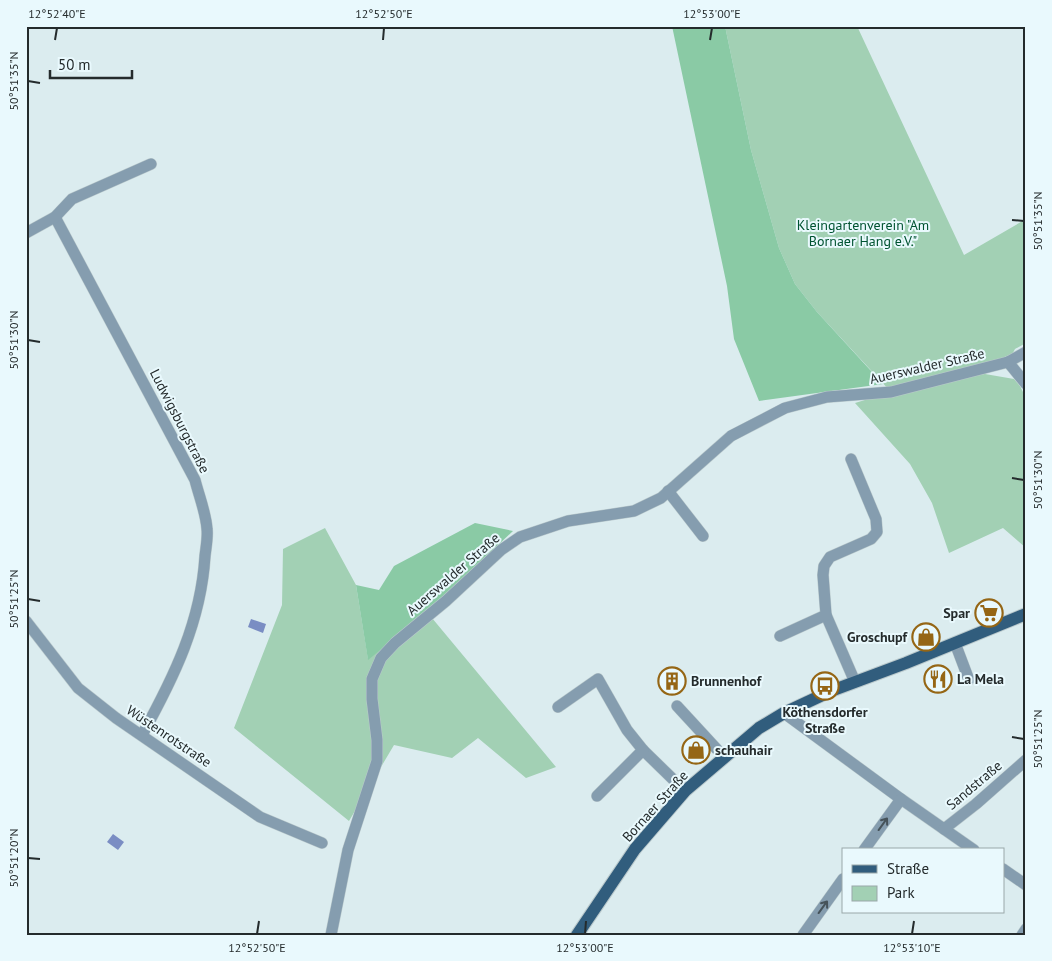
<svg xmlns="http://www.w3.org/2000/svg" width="1052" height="961" font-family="'PT Sans',sans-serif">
  <rect width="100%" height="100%" fill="#dbecef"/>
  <g fill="#a2d0b4">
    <path d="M725,26H857L964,255L1026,219V343L1015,349L1008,362L970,375L985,374L1014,379L1020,386L1026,398V548L1003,528L949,553L932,503L910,464L855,403L891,392L817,312L795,284L779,248L751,150Z"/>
    <path d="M325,528L356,585L368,659L427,612L556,767L526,778L478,738L452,758L394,745L349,821L234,728L282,605L283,549Z"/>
  </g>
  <g fill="#8acaa5">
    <path d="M672,26H725L751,150L779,248L795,284L817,312L883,384L759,401L734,339L727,286Z"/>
    <path d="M475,523L513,531L427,612L368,660L356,585L379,590L394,566Z"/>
  </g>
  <g fill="#7a8dc3">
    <path d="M251,619L266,624L263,633L248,627Z"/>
    <path d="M113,834L124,842L118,850L107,842Z"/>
  </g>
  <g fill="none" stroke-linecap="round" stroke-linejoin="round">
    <g stroke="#bac9cc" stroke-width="12">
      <g id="minor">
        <path d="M55,217L195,480C199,496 206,513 207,529C208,537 206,547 205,556C201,622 174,677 142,735"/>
        <path d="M26,233L55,217L72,199L151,164"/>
        <path d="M1008,362L1026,384"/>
        <path d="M668,491L703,536"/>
        <path d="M826,615L855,682"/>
        <path d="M26,621L78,688L116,718L260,817L322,843"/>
        <path d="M780,636L826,615L823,575L824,566L830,557L871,539L877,532L876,519L851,459"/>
        <path d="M955,643L969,680"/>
        <path d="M677,706L724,757"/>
        <path d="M558,707L598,679L627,730L643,750L685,791"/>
        <path d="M784,713L901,799L974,850"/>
        <path d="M597,796L643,750"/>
        <path d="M944,829L976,804L1026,760"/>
        <path d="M864,850L901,799"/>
        <path d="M1003,869L1026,885"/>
        <path d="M331,935L348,850L377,761V740L372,699V679L381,658L395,643L446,601L501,550L520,537L568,521L634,511L661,498L731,436L785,408L827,397L891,392L1008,362L1026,352"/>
        <path d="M803,935L843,879"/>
        <path d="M1022,935L1026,929"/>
      </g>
    </g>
    <g stroke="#bac9cc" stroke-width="14">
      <path id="major" d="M577,935L635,849L685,791L759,728L784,713L831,691L906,663L1026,614"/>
    </g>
    <use href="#minor" stroke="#859daf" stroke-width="11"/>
    <use href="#major" stroke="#315d7d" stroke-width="12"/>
  </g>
  <defs><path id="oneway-shaft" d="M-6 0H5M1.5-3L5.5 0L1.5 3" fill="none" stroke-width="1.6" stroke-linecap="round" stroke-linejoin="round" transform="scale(1.25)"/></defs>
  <g stroke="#46535a">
    <use href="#oneway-shaft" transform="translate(883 824) rotate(-54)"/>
    <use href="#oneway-shaft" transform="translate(823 907) rotate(-54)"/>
  </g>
  <path fill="none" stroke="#242b2c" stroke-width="2" d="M55,40L57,28M383,40L384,28M710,40L712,28M28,81L40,83M1012,220L1024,221M28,340L40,342M1012,478L1024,480M28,599L40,601M1012,737L1024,739M28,858L40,859M257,934L259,921M585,934L586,921M912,934L914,921"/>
  <defs>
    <g id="supermarket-ring" transform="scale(1.4375)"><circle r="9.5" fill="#e9f9fd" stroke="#956615" stroke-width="1.5"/><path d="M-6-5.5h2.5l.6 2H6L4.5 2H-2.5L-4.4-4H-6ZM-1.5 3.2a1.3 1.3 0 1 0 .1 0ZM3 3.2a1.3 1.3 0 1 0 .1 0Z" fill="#956615"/></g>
    <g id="shop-ring" transform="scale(1.4375)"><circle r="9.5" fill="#e9f9fd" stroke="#956615" stroke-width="1.5"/><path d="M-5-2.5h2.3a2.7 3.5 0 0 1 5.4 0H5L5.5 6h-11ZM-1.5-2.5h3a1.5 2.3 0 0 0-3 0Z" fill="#956615"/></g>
    <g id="restaurant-ring" transform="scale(1.4375)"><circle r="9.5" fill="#e9f9fd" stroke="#956615" stroke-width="1.5"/><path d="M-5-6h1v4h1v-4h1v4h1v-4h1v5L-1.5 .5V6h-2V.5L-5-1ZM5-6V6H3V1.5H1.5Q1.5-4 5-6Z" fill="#956615"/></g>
    <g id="building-ring" transform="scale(1.4375)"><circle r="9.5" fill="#e9f9fd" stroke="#956615" stroke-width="1.5"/><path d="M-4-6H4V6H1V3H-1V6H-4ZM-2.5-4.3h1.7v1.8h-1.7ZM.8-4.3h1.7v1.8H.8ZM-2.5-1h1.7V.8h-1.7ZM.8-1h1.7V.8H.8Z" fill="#956615"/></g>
    <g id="bus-ring" transform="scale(1.4375)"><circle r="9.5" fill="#e9f9fd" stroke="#956615" stroke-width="1.5"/><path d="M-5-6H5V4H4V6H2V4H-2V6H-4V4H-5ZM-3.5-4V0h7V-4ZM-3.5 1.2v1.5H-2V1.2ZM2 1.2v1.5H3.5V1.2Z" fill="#956615"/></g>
  </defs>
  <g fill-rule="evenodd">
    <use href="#supermarket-ring" x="989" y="613"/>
    <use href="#shop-ring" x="926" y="637"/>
    <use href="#restaurant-ring" x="938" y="679"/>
    <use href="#building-ring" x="672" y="681"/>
    <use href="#bus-ring" x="825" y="686"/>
    <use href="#shop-ring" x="696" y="750"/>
  </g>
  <g text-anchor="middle" stroke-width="4" stroke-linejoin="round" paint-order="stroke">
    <g font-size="14" fill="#005331" stroke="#e9f9fd">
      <text x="863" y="230">Kleingartenverein "Am<tspan x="863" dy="16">Bornaer Hang e.V."</tspan></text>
    </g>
    <g font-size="14" fill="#242b2c" stroke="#e9f9fd">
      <text transform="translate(927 366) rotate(-13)" y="5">Auerswalder Straße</text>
      <text transform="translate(180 421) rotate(63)" y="5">Ludwigsburgstraße</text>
      <text transform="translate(453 574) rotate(-41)" y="5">Auerswalder Straße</text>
      <text transform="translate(169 736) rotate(34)" y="5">Wüstenrotstraße</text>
      <text transform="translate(974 785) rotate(-40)" y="5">Sandstraße</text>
      <text transform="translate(655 806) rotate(-48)" y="5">Bornaer Straße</text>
    </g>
    <g font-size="14" font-weight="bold" fill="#242b2c" stroke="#e9f9fd" text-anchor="start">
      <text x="970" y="618" text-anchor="end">Spar</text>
      <text x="907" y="642" text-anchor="end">Groschupf</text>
      <text x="957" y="684">La Mela</text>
      <text x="691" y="686">Brunnenhof</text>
      <text x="825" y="717" text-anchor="middle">Köthensdorfer<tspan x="825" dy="16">Straße</tspan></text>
      <text x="715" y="755">schauhair</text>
    </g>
  </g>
  <rect width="1052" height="961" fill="none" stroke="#e9f9fd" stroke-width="55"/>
  <rect x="842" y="848" width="162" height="65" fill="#e9f9fd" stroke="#9aa7a9"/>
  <rect x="852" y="865" width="25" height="8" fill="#315d7d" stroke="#9aa7a9"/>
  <text x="887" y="874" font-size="15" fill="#242b2c">Straße</text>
  <rect x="852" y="886" width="25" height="15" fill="#a2d0b4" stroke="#9aa7a9"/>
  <text x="887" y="898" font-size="15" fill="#242b2c">Park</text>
  <path d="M50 70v8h82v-8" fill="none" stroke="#242b2c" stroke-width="2.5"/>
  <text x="58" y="70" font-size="15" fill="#242b2c" stroke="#e9f9fd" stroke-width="4" paint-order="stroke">50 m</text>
  <rect x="28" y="28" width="996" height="906" fill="none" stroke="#242b2c" stroke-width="2"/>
  <g font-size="12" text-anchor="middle" fill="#242b2c">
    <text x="57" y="18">12°52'40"E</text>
    <text x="384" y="18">12°52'50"E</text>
    <text x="712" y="18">12°53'00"E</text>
    <text transform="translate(14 81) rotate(-90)" y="4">50°51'35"N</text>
    <text transform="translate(1038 221) rotate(-90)" y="4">50°51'35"N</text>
    <text transform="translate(14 340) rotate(-90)" y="4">50°51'30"N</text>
    <text transform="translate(1038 480) rotate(-90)" y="4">50°51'30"N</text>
    <text transform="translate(14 599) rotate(-90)" y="4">50°51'25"N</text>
    <text transform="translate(1038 739) rotate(-90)" y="4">50°51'25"N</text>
    <text transform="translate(14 858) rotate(-90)" y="4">50°51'20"N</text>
    <text x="257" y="952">12°52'50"E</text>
    <text x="585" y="952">12°53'00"E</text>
    <text x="912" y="952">12°53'10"E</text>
  </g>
</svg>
